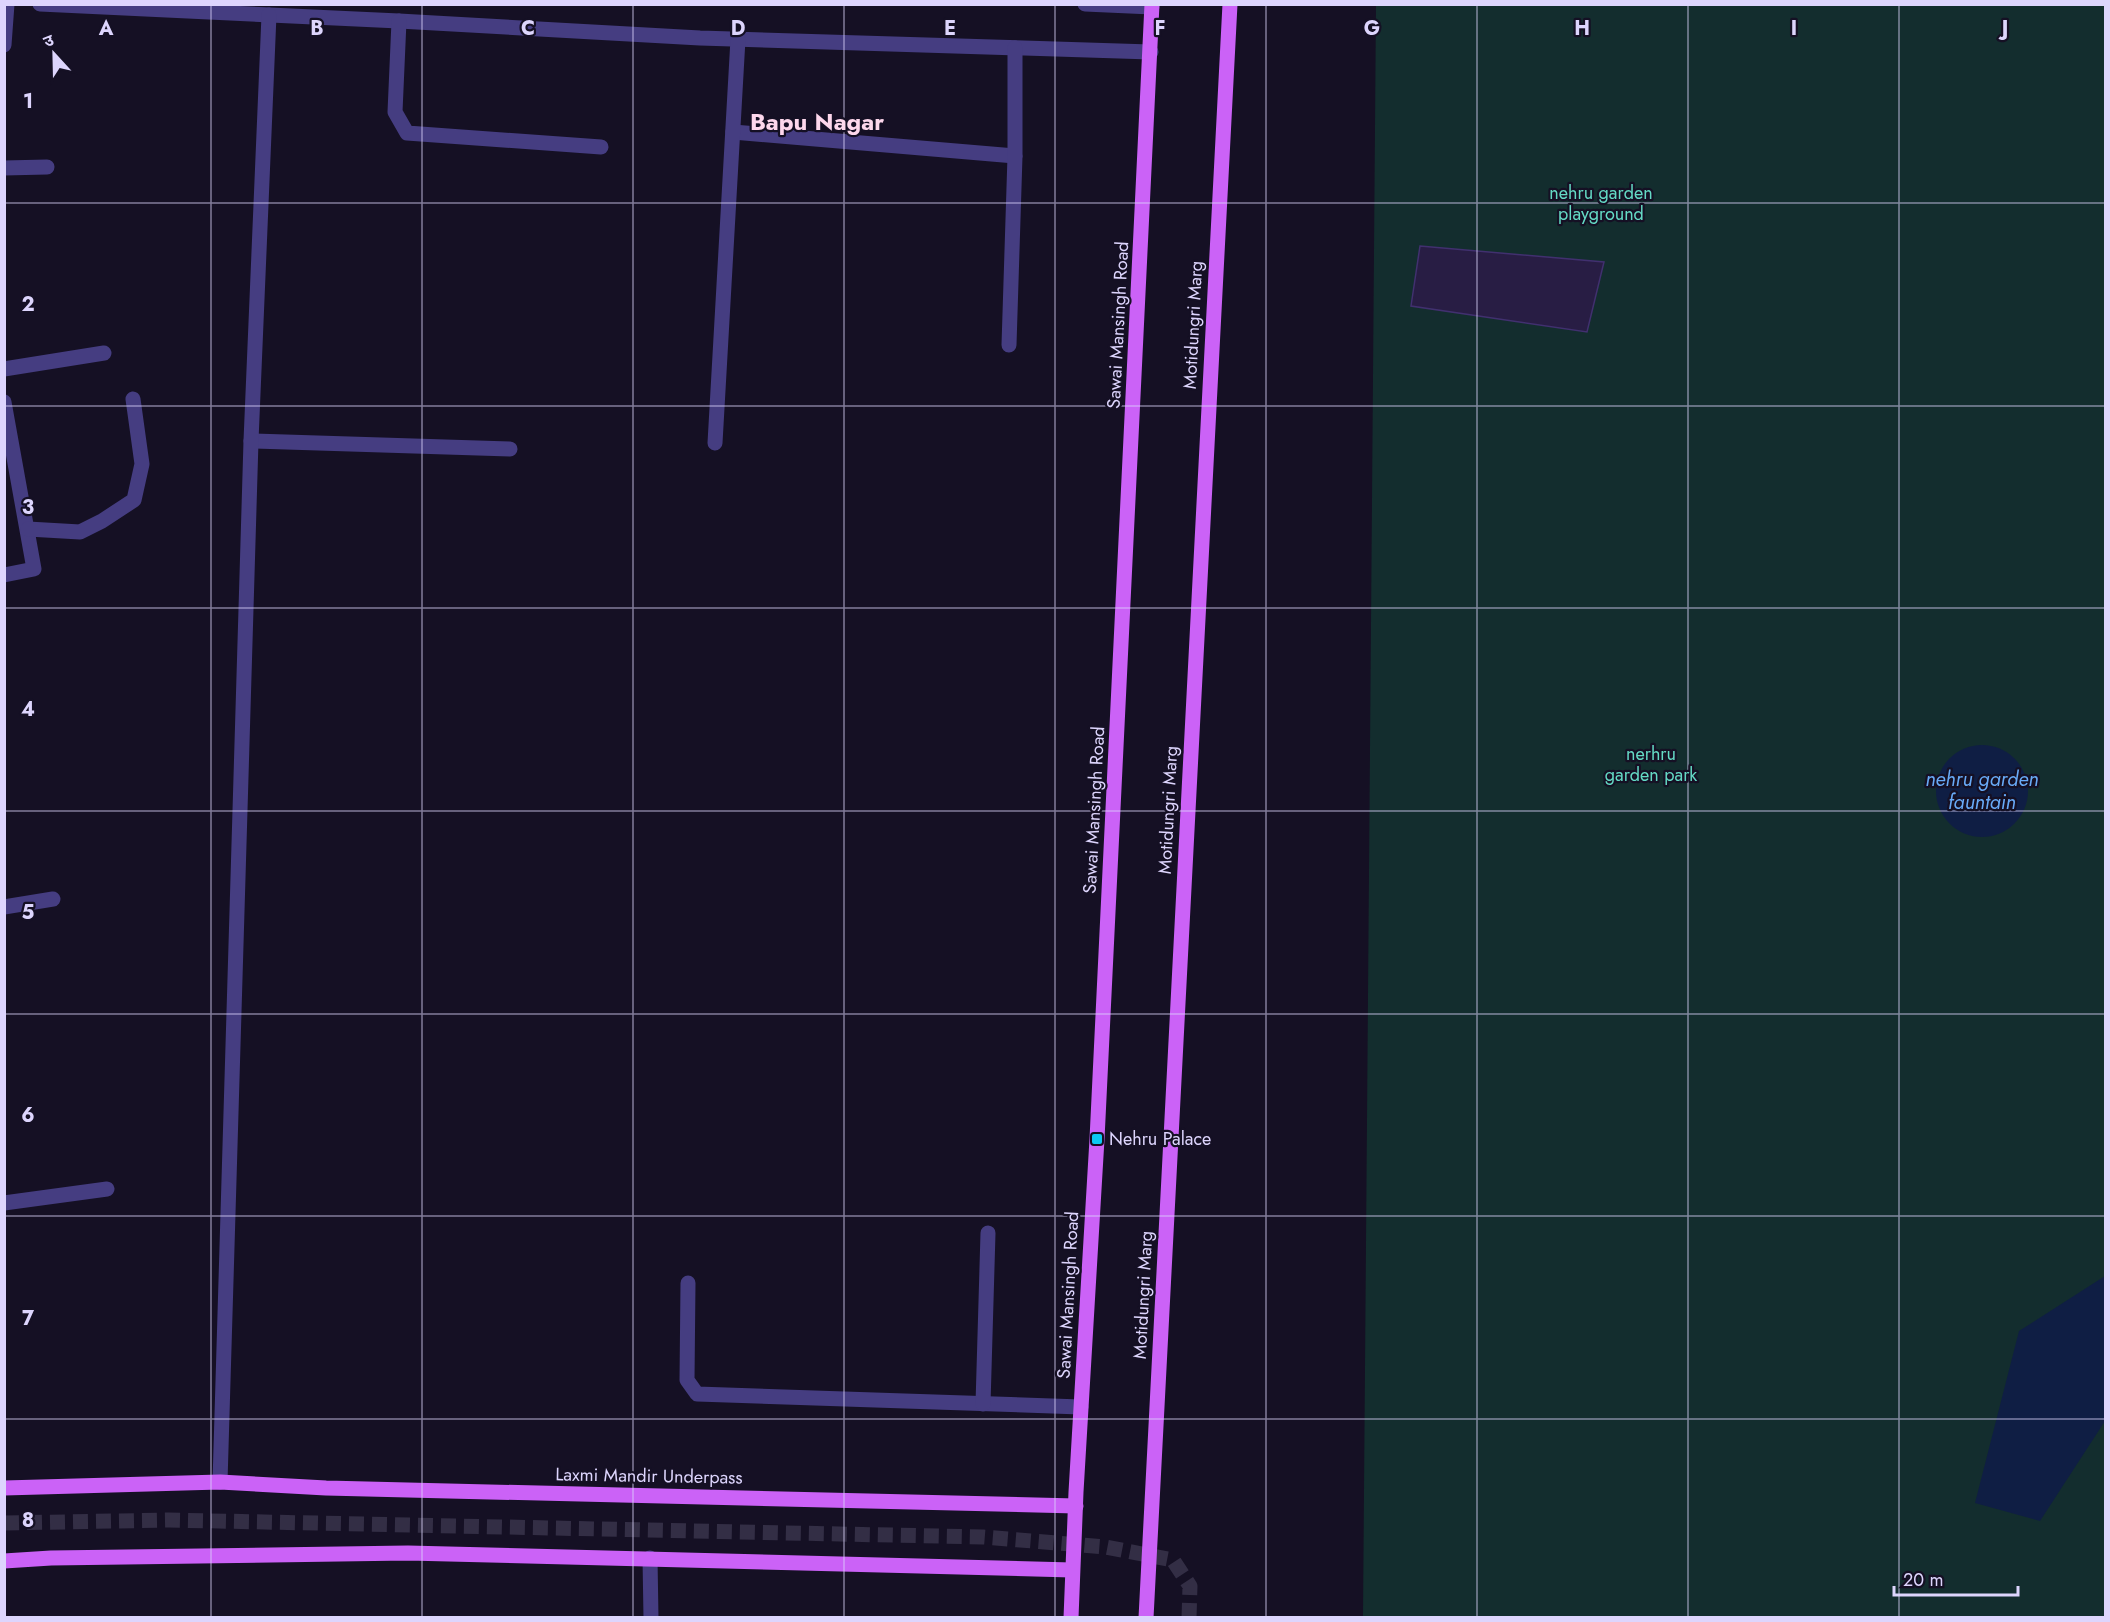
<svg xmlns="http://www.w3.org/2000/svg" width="2110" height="1622" font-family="Jost,'Noto Sans Devanagari',sans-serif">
  <rect width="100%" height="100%" fill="#151024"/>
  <path fill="#132d2e" d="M1376,5H2105V1617L1363,1618Z"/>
  <g fill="#0f1e44">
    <circle cx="1982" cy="791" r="46"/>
    <path d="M2105,1276V1421L2040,1521L1975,1503L2019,1331Z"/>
  </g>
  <path fill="#281d44" stroke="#41306f" stroke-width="1.5" d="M1420,246L1604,262L1587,332L1411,306Z"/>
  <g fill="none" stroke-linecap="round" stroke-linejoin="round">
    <path stroke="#332e45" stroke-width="15" stroke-dasharray="15 8" stroke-linecap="butt" d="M4,1523L169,1520L983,1537L1106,1547L1173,1560L1190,1586L1189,1618"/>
    <g stroke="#453d81" stroke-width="15">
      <path d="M40,4L399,21L700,38L1151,52"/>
      <path d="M1085,4L1152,7"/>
      <path d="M399,21L395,112L407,133L601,147"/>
      <path d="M4,45L7,4"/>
      <path d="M733,132L1015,156"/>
      <path d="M4,168L47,167"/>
      <path d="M1009,345L1015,156V48"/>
      <path d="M4,369L104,353"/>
      <path d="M4,402L34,569L4,575"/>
      <path d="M251,441L510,449"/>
      <path d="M715,443L738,39"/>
      <path d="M28,529L80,532L102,521L134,500L142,464L133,399"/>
      <path d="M4,907L53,899"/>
      <path d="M4,1203L107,1189"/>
      <path d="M688,1283L687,1380L697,1394L1081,1407"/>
      <path d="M983,1404L988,1233"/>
      <path d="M220,1482L251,441L269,15"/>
      <path d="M650,1558L651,1618"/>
    </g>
    <g stroke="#cb62f7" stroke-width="15">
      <path d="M4,1488L220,1482L326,1488L1076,1506"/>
      <path d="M4,1561L51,1558L408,1553L1072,1570"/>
      <path d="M1071,1618L1076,1492L1097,1139L1152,4"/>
      <path d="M1146,1618L1230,4"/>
    </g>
  </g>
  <path fill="none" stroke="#ddd5fd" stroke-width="1.5" stroke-opacity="0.55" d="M211,4V1618M422,4V1618M633,4V1618M844,4V1618M1055,4V1618M1266,4V1618M1477,4V1618M1688,4V1618M1899,4V1618M4,203H2106M4,406H2106M4,608H2106M4,811H2106M4,1014H2106M4,1216H2106M4,1419H2106"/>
  <rect fill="#0cc9f2" stroke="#151024" stroke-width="2" x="1091" y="1133" width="12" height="12" rx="3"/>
  <g text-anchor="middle" stroke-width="4.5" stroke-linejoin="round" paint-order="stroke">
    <g font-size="18" fill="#64dac5" stroke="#151024">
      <text x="1601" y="199">nehru garden<tspan x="1601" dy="21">playground</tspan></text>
      <text x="1651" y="760">nerhru<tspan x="1651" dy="21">garden park</tspan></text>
    </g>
    <g font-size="18" fill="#ddd5fd" stroke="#151024">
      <text transform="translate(1118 325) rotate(-87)" y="6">Sawai Mansingh Road</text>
      <text transform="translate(1193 325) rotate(-87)" y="6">Motidungri Marg</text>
      <text transform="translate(1094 810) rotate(-87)" y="6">Sawai Mansingh Road</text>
      <text transform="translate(1168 810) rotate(-87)" y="6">Motidungri Marg</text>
      <text transform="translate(1068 1295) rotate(-87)" y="6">Sawai Mansingh Road</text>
      <text transform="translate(1143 1295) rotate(-87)" y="6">Motidungri Marg</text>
      <text transform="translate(649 1476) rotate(1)" y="6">Laxmi Mandir Underpass</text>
    </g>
    <g font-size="18" fill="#ddd5fd" stroke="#151024" text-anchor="start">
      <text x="1109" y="1145">Nehru Palace</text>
    </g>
    <g font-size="20" font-style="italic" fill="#68aaf7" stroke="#151024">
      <text x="1982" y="786">nehru garden<tspan x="1982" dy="23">fauntain</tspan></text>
    </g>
    <g font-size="24" font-weight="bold" fill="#fdd7ec" stroke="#151024">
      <text x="817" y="130">Bapu Nagar</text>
    </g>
  </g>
  <g font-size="20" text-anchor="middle" font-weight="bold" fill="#ddd5fd" stroke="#151024" stroke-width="4.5" stroke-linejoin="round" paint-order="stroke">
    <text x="106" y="35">A</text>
    <text x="317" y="35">B</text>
    <text x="528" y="35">C</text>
    <text x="738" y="35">D</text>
    <text x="950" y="35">E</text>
    <text x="1160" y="35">F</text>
    <text x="1372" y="35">G</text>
    <text x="1582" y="35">H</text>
    <text x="1794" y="35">I</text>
    <text x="2005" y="35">J</text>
    <text x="28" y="108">1</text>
    <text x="28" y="311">2</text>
    <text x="28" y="514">3</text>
    <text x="28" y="716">4</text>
    <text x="28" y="919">5</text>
    <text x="28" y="1122">6</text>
    <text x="28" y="1325">7</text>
    <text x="28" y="1527">8</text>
  </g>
  <rect width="2110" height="1622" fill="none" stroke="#ddd5fd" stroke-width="12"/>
  <g transform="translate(54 54) rotate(338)" stroke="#151024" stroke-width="4.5" paint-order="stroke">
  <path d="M0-4.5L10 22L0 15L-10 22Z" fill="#ddd5fd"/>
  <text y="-9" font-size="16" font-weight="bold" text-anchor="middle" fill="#ddd5fd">उ</text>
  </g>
  <path d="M1894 1586v9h124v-9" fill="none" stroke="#ddd5fd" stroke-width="3"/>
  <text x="1903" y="1586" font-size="18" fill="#ddd5fd" stroke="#151024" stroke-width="4.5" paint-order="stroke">20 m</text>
</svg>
